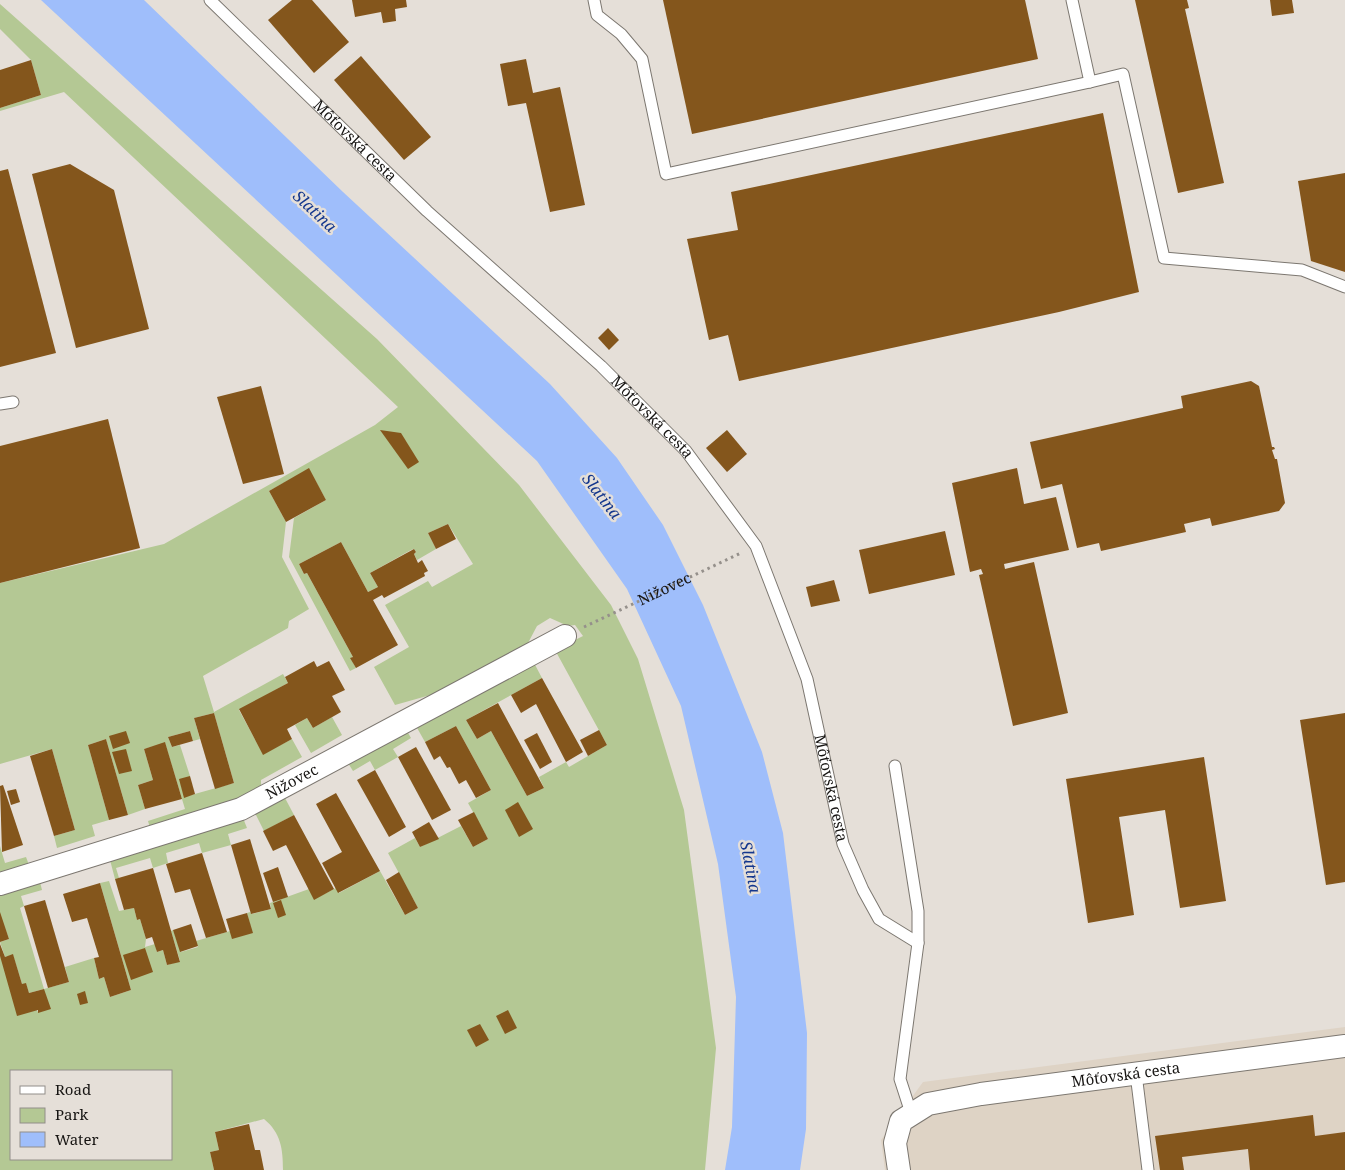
<svg xmlns="http://www.w3.org/2000/svg" width="1345" height="1170" font-family="'Noto Serif',serif">
  <rect width="100%" height="100%" fill="#e5dfd8"/>
  <path fill="#ded3c5" d="M1345,1027V1170H885L881,1140L923,1082Z"/>
  <g fill="#b4c894" fill-rule="evenodd">
    <path d="M0,4L377,339L519,485L611,605L638,659L684,810L716,1048L705,1170H283C283,1149 281,1133 264,1119L215,1132L219,1150L210,1152L214,1170H0V956L38,1012L44,989L29,993L26,984H22L13,955L5,957L0,942L9,939L0,915V895L40,882L42,890L21,896L24,906L20,908L44,989L69,982L65,967L94,958L99,979L104,977L110,997L131,990L100,883L109,881L119,911L134,908L137,920L140,919L146,939L145,947L155,944L157,952L163,950L167,965L180,961L171,931L173,930L181,952L198,947L196,941L230,931L252,933L247,913L250,912L252,914L271,909L270,903L309,889L314,899L336,888L339,893L380,871L405,915L418,908L388,853L415,838L420,847L461,826L473,847L488,839L468,803L491,790L456,726L425,742L416,726L533,661L542,678L466,720L477,739L491,731L527,796L544,788L539,777L566,762L569,767L607,745L555,650L583,636L575,625L568,626L550,618L537,626L528,643L434,694L395,705L374,667L409,647L385,605L428,581L432,587L473,564L448,524L428,533L436,549L417,560L414,554L416,552L414,549L411,550L370,573L378,587L368,592L341,542L299,564L304,574L307,573L353,657L351,659L356,668L350,671L289,557L294,518L326,500L309,469L269,491L286,522L282,557L309,609L289,621L288,628L203,676L214,712L283,674L288,683L239,710L263,754L292,739L302,757L261,780V789L239,800L150,828L148,821L185,809L165,743L144,749L153,780L138,785L145,809L128,815L106,739L88,745L109,820L92,825L95,836L57,848L54,836L75,830L52,749L0,764V583L164,544L375,425L398,407L64,92L0,111V108L41,95L31,60L0,29ZM214,713L234,783L184,797L190,776L180,745L172,747L168,737L190,731L193,741L200,739L194,718ZM11,1071H171V1159H11Z"/>
    <path d="M332,717L342,735L311,753L295,725L307,718L313,728Z"/>
    <path d="M407,731L411,738L393,749L398,757L375,770L370,761L353,771L348,763Z"/>
    <path d="M285,798L294,815L264,831L255,813Z"/>
    <path d="M243,818L247,828L228,834L231,845L202,853L199,843L166,853L168,863L153,868L150,858L116,868L119,878L115,879L110,860Z"/>
    <path d="M0,846L5,863L26,857L29,865L0,874Z"/>
  </g>
  <path fill="#9fbefb" d="M41,0H144L343,192L550,384L617,458L663,525L703,605L762,752L783,833L807,1033L806,1129L800,1170H725L732,1127L736,997L718,864L681,706L627,589L537,461Z"/>
  <g fill="#84561c">
    <path d="M292,0H312L349,42L314,73L268,20Z"/>
    <path d="M352,0H406L407,7L395,9L396,21L383,23L381,12L355,17Z"/>
    <path d="M663,0H1025L1038,59L692,134Z"/>
    <path d="M1135,0H1187L1189,8L1185,9L1224,183L1178,193Z"/>
    <path d="M1270,0H1292L1294,13L1272,16Z"/>
    <path d="M361,56L431,137L404,160L334,80Z"/>
    <path d="M526,59L533,93L560,87L585,205L550,212L526,103L508,106L500,64Z"/>
    <path d="M31,60L41,95L0,108V70Z"/>
    <path d="M1103,113L1139,292L1059,312L739,381L728,335L709,340L687,239L738,230L731,192Z"/>
    <path d="M70,164L114,190L149,329L76,348L32,174Z"/>
    <path d="M8,169L56,353L0,367V171Z"/>
    <path d="M1345,173V272L1311,261L1298,181Z"/>
    <path d="M608,328L619,340L609,350L598,338Z"/>
    <path d="M1251,381L1259,386L1272,447H1274L1275,449L1272,450L1275,459H1277L1285,503L1279,511L1212,526L1210,518L1184,524L1186,532L1101,551L1099,543L1077,548L1062,484L1041,489L1030,442L1183,408L1181,396Z"/>
    <path d="M261,386L284,474L243,484L217,397Z"/>
    <path d="M108,419L140,548L0,583V446Z"/>
    <path d="M380,430L401,433L419,462L408,469Z"/>
    <path d="M727,430L747,454L727,472L706,448Z"/>
    <path d="M309,468L326,500L286,522L269,491Z"/>
    <path d="M1017,468L1024,504L1056,497L1069,550L1004,564L1005,569L1034,562L1068,713L1013,726L979,575L983,574L981,569L970,572L952,483Z"/>
    <path d="M448,524L456,539L436,549L428,533Z"/>
    <path d="M945,531L955,575L869,594L859,550Z"/>
    <path d="M341,542L368,592L378,587L370,573L414,549L416,552L414,554L418,563L422,560L428,571L424,573L425,576L384,598L382,595L373,600L398,645L356,668L350,658L353,657L307,573L304,574L299,564Z"/>
    <path d="M834,580L840,601L811,607L806,587Z"/>
    <path d="M314,661L317,667L329,661L345,690L332,696L341,712L313,728L307,718L287,729L292,739L263,755L239,709L288,683L285,677Z"/>
    <path d="M542,678L583,752L566,762L536,704L521,713L511,695Z"/>
    <path d="M498,703L544,788L527,796L491,731L477,739L466,720Z"/>
    <path d="M214,713L234,783L215,789L194,718Z"/>
    <path d="M1345,713V882L1326,885L1300,720Z"/>
    <path d="M456,726L491,790L476,798L466,780L459,784L450,767L447,768L440,756L434,760L425,742Z"/>
    <path d="M599,730L607,745L588,756L580,740Z"/>
    <path d="M126,731L130,743L113,749L109,736Z"/>
    <path d="M190,731L193,741L172,747L168,737Z"/>
    <path d="M537,733L552,762L540,769L524,740Z"/>
    <path d="M106,739L128,815L109,820L88,745Z"/>
    <path d="M165,742L182,799L145,809L138,785L153,780L144,749Z"/>
    <path d="M416,747L451,810L432,820L398,757Z"/>
    <path d="M52,749L75,830L54,836L30,756Z"/>
    <path d="M126,749L132,771L119,774L112,752Z"/>
    <path d="M1204,757L1226,901L1180,908L1165,810L1119,817L1134,915L1088,923L1066,779Z"/>
    <path d="M375,770L406,827L389,837L357,780Z"/>
    <path d="M190,776L195,794L184,798L179,779Z"/>
    <path d="M3,785L23,845L2,852L0,786Z"/>
    <path d="M16,789L20,802L11,805L7,791Z"/>
    <path d="M336,793L380,871L338,893L322,863L342,852L316,804Z"/>
    <path d="M518,802L533,829L519,837L505,810Z"/>
    <path d="M474,812L488,839L473,847L458,820Z"/>
    <path d="M294,815L334,889L314,900L286,845L273,851L263,831Z"/>
    <path d="M429,822L439,839L420,847L412,832Z"/>
    <path d="M250,839L271,909L251,914L231,845Z"/>
    <path d="M202,853L227,932L206,938L190,889L175,893L166,864Z"/>
    <path d="M278,867L288,897L273,902L263,873Z"/>
    <path d="M153,868L180,962L167,965L163,950L157,952L152,937L146,939L140,919L137,920L134,908L124,910L115,879Z"/>
    <path d="M399,872L418,908L405,915L386,880Z"/>
    <path d="M100,883L131,990L110,997L104,977L99,979L94,958L99,957L87,918L72,922L63,894Z"/>
    <path d="M45,900L69,982L48,988L24,906Z"/>
    <path d="M281,900L286,915L278,918L273,903Z"/>
    <path d="M0,912L9,939L0,942Z"/>
    <path d="M247,913L253,933L232,939L226,919Z"/>
    <path d="M191,924L198,946L180,952L173,930Z"/>
    <path d="M0,944L5,957L13,954L22,984L26,983L29,993L44,989L51,1009L38,1013V1010L17,1016L0,956Z"/>
    <path d="M145,948L153,972L131,980L123,955Z"/>
    <path d="M85,991L88,1003L80,1005L77,994Z"/>
    <path d="M508,1010L517,1028L505,1034L496,1016Z"/>
    <path d="M480,1024L489,1040L476,1047L467,1030Z"/>
    <path d="M1313,1115L1315,1136L1345,1132V1170H1250L1248,1149L1182,1157L1184,1170H1160L1155,1136Z"/>
    <path d="M249,1124L255,1150H260L264,1170H214L210,1152L219,1150L215,1132Z"/>
  </g>
  <g fill="none" stroke-linecap="round" stroke-linejoin="round">
    <g stroke="#7c7770" stroke-width="13">
      <g id="lane">
        <path id="s2" d="M210,0L427,211L601,366L686,451L756,546L807,679L843,844L863,890L879,919L918,943"/>
        <path d="M594,0L597,15L621,34L642,59L666,174L1090,82L1072,0"/>
        <path d="M1090,82L1123,74L1164,258L1302,270L1345,287"/>
        <path d="M0,404L13,402"/>
        <path d="M895,766L918,911V943L900,1079L911,1113"/>
        <path d="M1136,1074L1148,1170"/>
      </g>
    </g>
    <g stroke="#7c7770" stroke-width="24">
      <g id="street">
        <path id="s3" d="M0,884L241,809L565,636"/>
        <path id="s4" d="M899,1170L895,1143L901,1121L928,1104L981,1094L1345,1046"/>
      </g>
    </g>
    <path stroke="#95908b" stroke-width="3" stroke-dasharray="2.5 4" stroke-linecap="butt" id="s1" d="M584,627L741,553"/>
    <use href="#lane" stroke="#fff" stroke-width="11"/>
    <use href="#street" stroke="#fff" stroke-width="22"/>
  </g>
  <g text-anchor="middle" stroke-width="5" stroke-linejoin="round" paint-order="stroke">
    <g font-size="15" fill="#161412" stroke="#e5dfd8">
      <text dy="5" stroke="none"><textPath href="#s2" startOffset="202">Môťovská cesta</textPath></text>
      <text dy="5" stroke="none"><textPath href="#s2" startOffset="608">Môťovská cesta</textPath></text>
      <text dy="5" stroke="none"><textPath href="#s1" startOffset="89">Nižovec</textPath></text>
      <text dy="5" stroke="none"><textPath href="#s3" startOffset="310">Nižovec</textPath></text>
      <text dy="5" stroke="none"><textPath href="#s2" startOffset="1028">Môťovská cesta</textPath></text>
      <text dy="5" stroke="none"><textPath href="#s4" startOffset="282">Môťovská cesta</textPath></text>
    </g>
    <g font-size="16" font-style="italic" fill="#14378d" stroke="#e5dfd8">
      <text transform="translate(315 211) rotate(43)" y="6">Slatina</text>
      <text transform="translate(602 496) rotate(52)" y="6">Slatina</text>
      <text transform="translate(751 867) rotate(79)" y="6">Slatina</text>
    </g>
  </g>
  <rect x="10" y="1070" width="162" height="90" fill="#e5dfd8" stroke="#928e89"/>
  <rect x="20" y="1086" width="25" height="8" fill="#ffffff" stroke="#928e89"/>
  <text x="55" y="1095" font-size="15" fill="#161412">Road</text>
  <rect x="20" y="1108" width="25" height="15" fill="#b4c894" stroke="#928e89"/>
  <text x="55" y="1120" font-size="15" fill="#161412">Park</text>
  <rect x="20" y="1132" width="25" height="15" fill="#9fbefb" stroke="#928e89"/>
  <text x="55" y="1145" font-size="15" fill="#161412">Water</text>
</svg>
